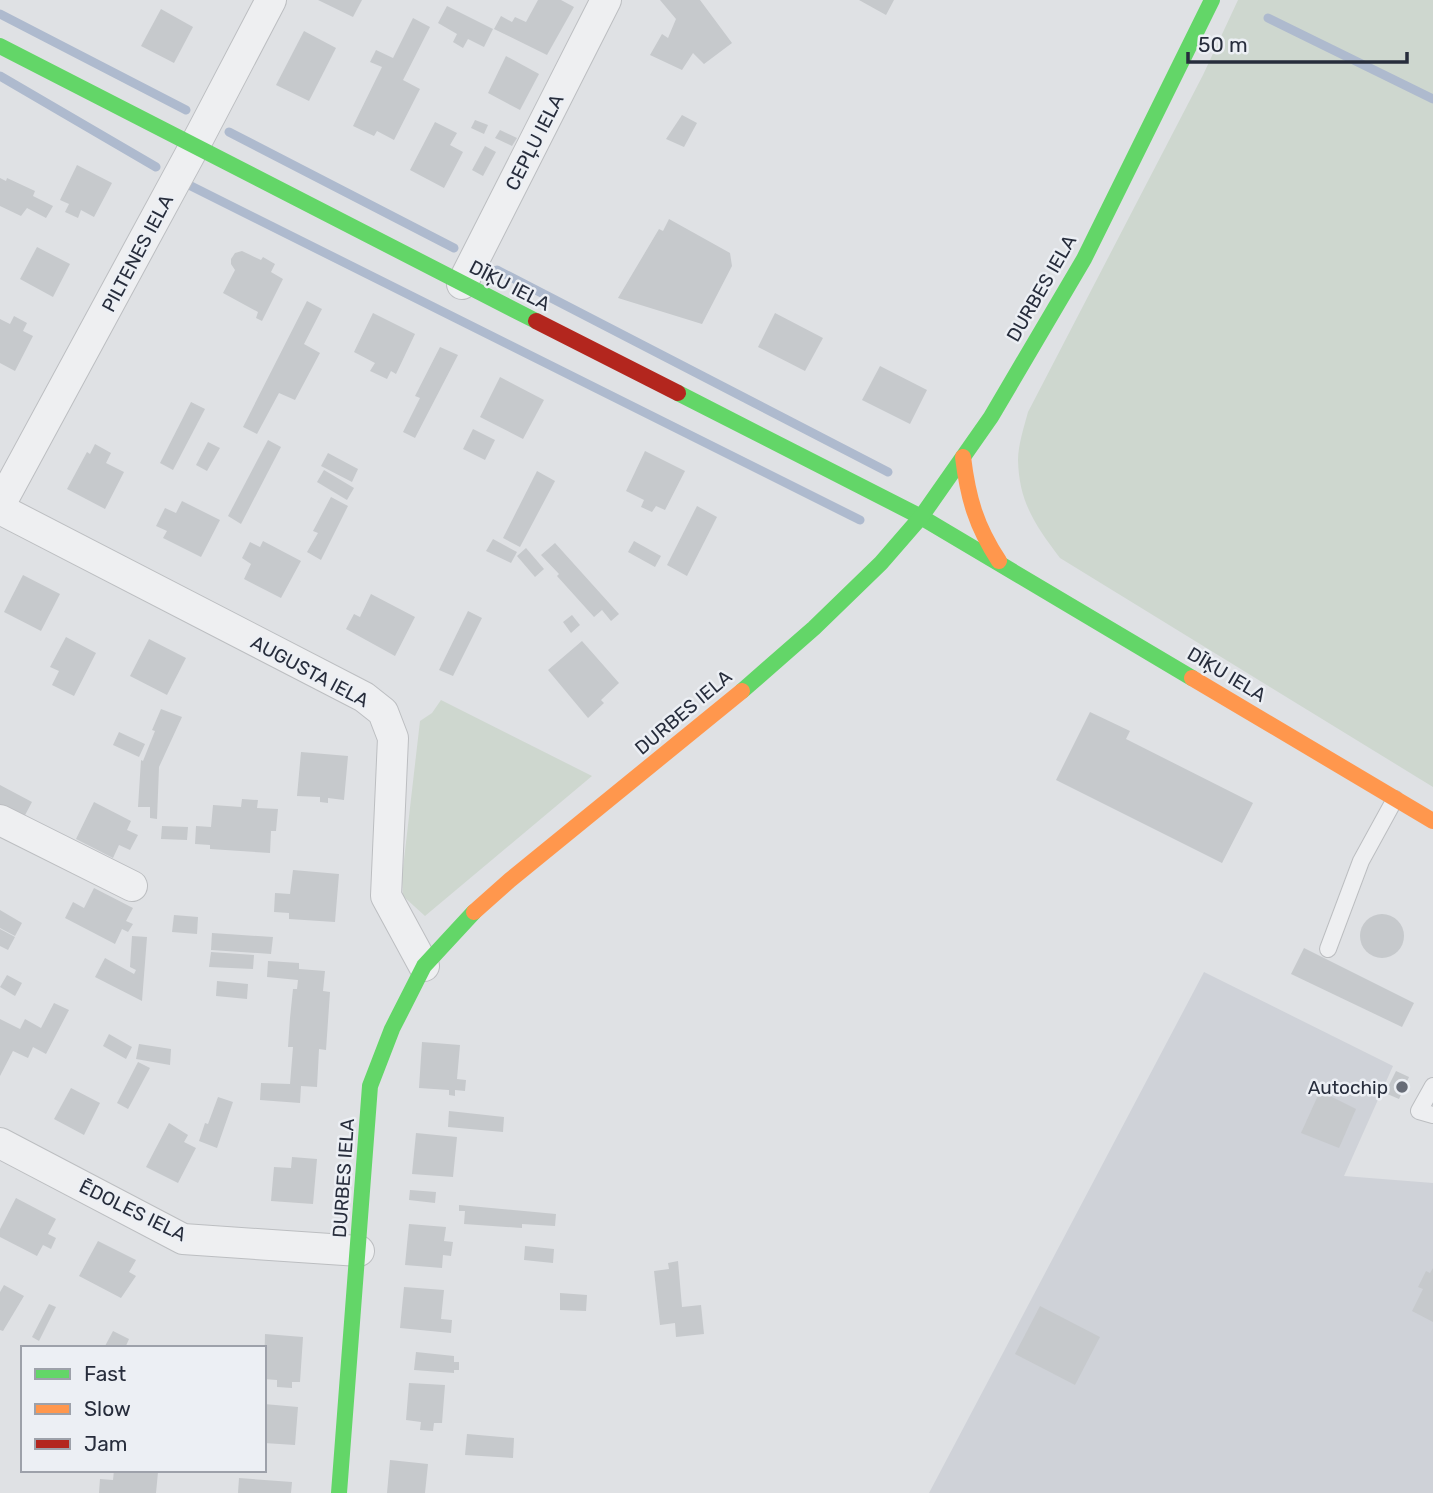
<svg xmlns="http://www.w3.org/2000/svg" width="1433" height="1493" font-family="Rubik,sans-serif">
  <rect width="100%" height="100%" fill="#dfe1e4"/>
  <path fill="#cfd2d8" d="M1204,972L1393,1066L1344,1176L1433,1183V1493H929Z"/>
  <g fill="#ced7cf">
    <path d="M1238,0H1433V787L1060,558C1036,526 1019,503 1018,460C1018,445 1024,427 1028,412L1203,75Z"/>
    <path d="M441,700L592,776L425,916L403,896L402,877L420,721L432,713Z"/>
  </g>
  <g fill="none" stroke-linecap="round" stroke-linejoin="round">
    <g stroke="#aebace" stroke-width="9">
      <path d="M0,14L186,110"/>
      <path d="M1268,18L1433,99"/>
      <path d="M0,76L156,167"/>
      <path d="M229,132L454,248"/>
      <path d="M191,186L860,520"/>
      <path d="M497,270L888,472"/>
    </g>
  </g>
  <g fill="#c6c9cc">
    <path d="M318,0H362L353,17Z"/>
    <path d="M538,0H561L574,7L547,55L494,29L501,16L512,22L515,17L526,22Z"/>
    <path d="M660,0H700L732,43L704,64L693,53L682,70L650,55L662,34L668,38L676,19Z"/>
    <path d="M859,0H894L886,15Z"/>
    <path d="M447,6L493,29L484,47L468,39L463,48L453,42L457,34L438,23Z"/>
    <path d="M161,9L193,27L174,63L141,46Z"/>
    <path d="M413,18L430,27L403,80L420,89L394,140L377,131L374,136L353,126L382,67L370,62L376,50L393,58Z"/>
    <path d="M304,31L336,48L309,101L276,85Z"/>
    <path d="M506,56L539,74L520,110L488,93Z"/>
    <path d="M682,115L697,123L684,147L666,139Z"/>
    <path d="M475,120L488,125L484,134L471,128Z"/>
    <path d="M435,122L457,133L450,145L463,152L444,188L410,170Z"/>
    <path d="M500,130L517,138L512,146L495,138Z"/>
    <path d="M485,146L496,152L483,176L472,170Z"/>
    <path d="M77,165L112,183L94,217L81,210L78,218L65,212L69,204L60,200Z"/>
    <path d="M0,178L6,181L7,178L35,191L33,196L53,206L46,218L27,208L21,216L0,206Z"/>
    <path d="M669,219L730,253L732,266L702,324L618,298L659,229L663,231Z"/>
    <path d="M37,247L70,264L53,297L20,279Z"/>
    <path d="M242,251L261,260L263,257L275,264L271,272L283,279L262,321L256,318L258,312L223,293L235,270L231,264V259L235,253Z"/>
    <path d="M307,301L322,309L304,344L320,353L295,400L279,393L257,434L243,427Z"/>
    <path d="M373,313L415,334L396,374L391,371L387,379L370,371L375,363L354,352Z"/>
    <path d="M775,313L823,338L805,371L758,347Z"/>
    <path d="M14,316L27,323L23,331L33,336L15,371L0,363V319L10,324Z"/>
    <path d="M440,347L458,355L415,438L403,432L420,398L415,396Z"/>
    <path d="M880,366L927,390L910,424L862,400Z"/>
    <path d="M500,377L544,400L523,439L480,417Z"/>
    <path d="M191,402L205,409L173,470L160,463Z"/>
    <path d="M473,429L495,440L485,460L463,449Z"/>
    <path d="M268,440L281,447L241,524L228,516Z"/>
    <path d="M208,442L220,448L207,471L196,465Z"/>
    <path d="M95,444L111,453L106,463L124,472L105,509L67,489L87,452L90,454Z"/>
    <path d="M645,451L685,471L665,510L656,506L652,512L641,507L644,500L626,491Z"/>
    <path d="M328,453L358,469L352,482L321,466Z"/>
    <path d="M324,470L354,488L347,500L317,482Z"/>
    <path d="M537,471L555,481L520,547L503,538Z"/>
    <path d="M331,497L348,506L321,560L307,552L318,533L313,531Z"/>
    <path d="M182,501L220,520L201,557L163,538L167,531L156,526L165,508L176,513Z"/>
    <path d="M697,506L717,517L687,576L667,565Z"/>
    <path d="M493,539L517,552L511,563L486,551Z"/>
    <path d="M263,541L301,561L281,598L244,579L251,564L242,558L250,542L260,547Z"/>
    <path d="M634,541L661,556L655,567L628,552Z"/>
    <path d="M555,543L619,614L611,621L602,610L594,617L557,576L559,574L541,555Z"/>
    <path d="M526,548L544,569L535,577L517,556Z"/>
    <path d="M23,575L60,594L41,631L4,612Z"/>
    <path d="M371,594L415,617L395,656L346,629L354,614L360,617Z"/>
    <path d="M468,611L482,618L453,676L439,670Z"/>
    <path d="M572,615L580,625L571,633L563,622Z"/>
    <path d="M66,637L96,653L74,696L52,685L59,671L50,667Z"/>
    <path d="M149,639L186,658L167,695L130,676Z"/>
    <path d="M582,641L619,683L601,700L604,703L588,718L548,670Z"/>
    <path d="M161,709L182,717L159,767L157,819L150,818V807H138L141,760L143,761L155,731L152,730Z"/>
    <path d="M1090,712L1130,731L1126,739L1253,803L1222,863L1056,780Z"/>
    <path d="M119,732L145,744L139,757L113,745Z"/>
    <path d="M301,752L348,756L344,800L328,798V803L320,802V797L297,796Z"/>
    <path d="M0,785L32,802L24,817L0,805Z"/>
    <path d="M242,799L258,800L257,808L278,809L276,831H271L270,853L210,849V845L195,844L196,826L211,827L213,805L241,807Z"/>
    <path d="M94,802L131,821L127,830L138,835L130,850L119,845L113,858L76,839Z"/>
    <path d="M162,826L188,827L187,840L161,839Z"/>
    <path d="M293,870L339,874L335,922L289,919V913L274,912L275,893L290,894Z"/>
    <path d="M94,888L133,908L126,921L133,924L128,932L122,929L115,944L65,918L73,902L84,908Z"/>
    <path d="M0,910L22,923L15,936L0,928Z"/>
    <circle cx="1382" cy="936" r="22"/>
    <path d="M174,915L198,917L197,934L172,932Z"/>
    <path d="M0,929L15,937L8,950L0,946Z"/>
    <path d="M212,933L273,937L271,954L211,950Z"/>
    <path d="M132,936L147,937L142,1001L95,977L105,958L134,974L136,970L130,967Z"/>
    <path d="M1304,948L1414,1003L1402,1027L1291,974Z"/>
    <path d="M211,952L254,955L253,969L209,967Z"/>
    <path d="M268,961L299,963V969L325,971L323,991L330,992L326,1050L319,1049L317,1087L301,1086L300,1103L260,1100L261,1083L290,1084L293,1047H288L290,1018L293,989H297L298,980L267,977Z"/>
    <path d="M7,975L22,983L15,996L0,987Z"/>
    <path d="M217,981L248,984L247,999L216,996Z"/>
    <path d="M54,1003L69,1010L46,1054L33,1047L28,1058L13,1051L0,1076V1019L20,1029L25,1019L41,1028Z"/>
    <path d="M109,1034L132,1047L126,1059L103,1046Z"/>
    <path d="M422,1042L460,1045L457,1079L466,1080L465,1091L455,1090V1096L449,1095V1090L419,1088Z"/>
    <path d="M139,1044L171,1049L170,1065L136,1059Z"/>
    <path d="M138,1062L150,1068L128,1109L117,1103Z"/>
    <path d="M1396,1071L1409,1077L1399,1099L1385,1093Z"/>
    <path d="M71,1088L100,1103L84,1135L54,1119Z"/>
    <path d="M1320,1091L1356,1109L1339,1148L1301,1133Z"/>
    <path d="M218,1097L233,1102L217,1148L199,1141L205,1123L208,1124Z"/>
    <path d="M449,1111L504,1117L503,1132L448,1127Z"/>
    <path d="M169,1123L188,1135L184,1142L196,1148L178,1183L146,1167Z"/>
    <path d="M416,1133L457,1137L453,1177L412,1174Z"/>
    <path d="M292,1157L317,1159L313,1204L271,1201L274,1167L291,1168Z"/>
    <path d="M410,1190L436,1192L435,1203L409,1200Z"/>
    <path d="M16,1198L56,1219L48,1234L56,1238L51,1249L43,1245L37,1256L0,1237V1229Z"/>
    <path d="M459,1205L556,1214L555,1226L522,1224V1228L464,1224L465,1211H459Z"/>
    <path d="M409,1224L446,1227L444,1241L453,1242L451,1256L443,1255L442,1268L405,1265Z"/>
    <path d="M98,1241L136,1260L129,1272L136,1276L121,1298L79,1276Z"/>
    <path d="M525,1246L554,1249L553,1263L524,1260Z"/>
    <path d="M678,1261L682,1307L701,1305L704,1334L676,1337L675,1323L660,1325L654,1271L669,1269L668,1263Z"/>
    <path d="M1433,1268V1322L1412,1311L1423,1289L1418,1287L1426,1271L1430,1273Z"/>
    <path d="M4,1285L24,1296L3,1331L0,1330V1292Z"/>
    <path d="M404,1287L444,1290L441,1319L452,1320L451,1333L400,1328Z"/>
    <path d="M560,1293L587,1295L586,1311L560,1310Z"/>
    <path d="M49,1304L56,1307L39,1341L32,1337Z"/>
    <path d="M1040,1306L1100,1337L1075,1385L1015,1354Z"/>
    <path d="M113,1331L129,1339L125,1348H104Z"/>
    <path d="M265,1334L303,1337L300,1382H292V1388L277,1387V1380L264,1379Z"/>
    <path d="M416,1352L454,1356V1362H459V1370H454V1373L414,1370Z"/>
    <path d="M409,1383L445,1385L442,1423H434L433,1431L420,1430L421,1422L406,1420Z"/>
    <path d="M264,1404L298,1407L295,1445L264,1443Z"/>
    <path d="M467,1434L514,1438L513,1458L465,1455Z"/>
    <path d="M390,1460L428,1464L425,1493H387Z"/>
    <path d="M114,1470L158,1472L156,1493H99L100,1479L113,1480Z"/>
    <path d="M239,1478L292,1482L291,1493H238Z"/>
  </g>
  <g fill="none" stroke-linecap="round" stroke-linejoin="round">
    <g stroke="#bcbec1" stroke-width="18">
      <g id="lane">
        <path d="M1328,949L1361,861L1395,799"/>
        <path d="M1433,1086L1419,1111L1433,1115"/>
      </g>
    </g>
    <g stroke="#bcbec1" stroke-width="32">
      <g id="street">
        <path d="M462,284L606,0"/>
        <path d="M0,505L194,147L271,0"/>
        <path d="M0,509L364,697L383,712L393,738L386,896L424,966"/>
        <path d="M0,820L132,886"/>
        <path d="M0,1143L183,1239L359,1251"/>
      </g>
    </g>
    <use href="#lane" stroke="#eeeff1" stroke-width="16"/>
    <use href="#street" stroke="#eeeff1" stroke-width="30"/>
    <g stroke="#63d668" stroke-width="16">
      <path d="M0,46L536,321"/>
      <path d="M678,393L921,517L1192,678"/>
      <path d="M742,691L814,628L881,563L921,517L991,417L1084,259L1212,0"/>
      <path d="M339,1493L370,1086L392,1029L424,966L474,912"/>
    </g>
    <g stroke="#ff974d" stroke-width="16">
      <path d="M963,457C968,498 976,526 999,561"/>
      <path d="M1192,678L1433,821"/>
      <path d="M474,912L510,880L742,691"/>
    </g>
    <path stroke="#b3261e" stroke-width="16" d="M536,321L678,393"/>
  </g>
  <circle fill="#676c77" stroke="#eceff4" stroke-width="2.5" cx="1402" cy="1087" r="7"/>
  <g text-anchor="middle" stroke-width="5" stroke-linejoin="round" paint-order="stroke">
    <g font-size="19" fill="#272d3c" stroke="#eceff4">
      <text transform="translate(534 142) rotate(-63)" y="7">CEPĻU IELA</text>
      <text transform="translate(137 253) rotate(-62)" y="7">PILTENES IELA</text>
      <text transform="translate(510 285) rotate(27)" y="7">DĪĶU IELA</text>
      <text transform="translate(1041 288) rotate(-60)" y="7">DURBES IELA</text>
      <text transform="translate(310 671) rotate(28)" y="7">AUGUSTA IELA</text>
      <text transform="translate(1227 674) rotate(31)" y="7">DĪĶU IELA</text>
      <text transform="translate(683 712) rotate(-40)" y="7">DURBES IELA</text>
      <text transform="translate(343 1178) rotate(-86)" y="7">DURBES IELA</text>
      <text transform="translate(133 1210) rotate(26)" y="7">ĒDOLES IELA</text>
    </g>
    <g font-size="19" fill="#272d3c" stroke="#eceff4" text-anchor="end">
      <text x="1388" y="1094">Autochip</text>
    </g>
  </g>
  <rect x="21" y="1346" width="245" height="126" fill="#eceff4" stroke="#9da1aa" stroke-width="2"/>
  <rect x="35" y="1369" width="35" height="10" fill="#63d668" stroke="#9da1aa" stroke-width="2"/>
  <text x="84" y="1381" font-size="21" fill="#272d3c">Fast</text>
  <rect x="35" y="1404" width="35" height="10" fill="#ff974d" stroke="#9da1aa" stroke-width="2"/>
  <text x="84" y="1416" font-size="21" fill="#272d3c">Slow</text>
  <rect x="35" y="1439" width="35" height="10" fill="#b3261e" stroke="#9da1aa" stroke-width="2"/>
  <text x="84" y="1451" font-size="21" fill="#272d3c">Jam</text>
  <path d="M1188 52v10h219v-10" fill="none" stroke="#272d3c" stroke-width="3.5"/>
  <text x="1198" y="52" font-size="21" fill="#272d3c" stroke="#eceff4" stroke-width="5" paint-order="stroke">50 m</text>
</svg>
